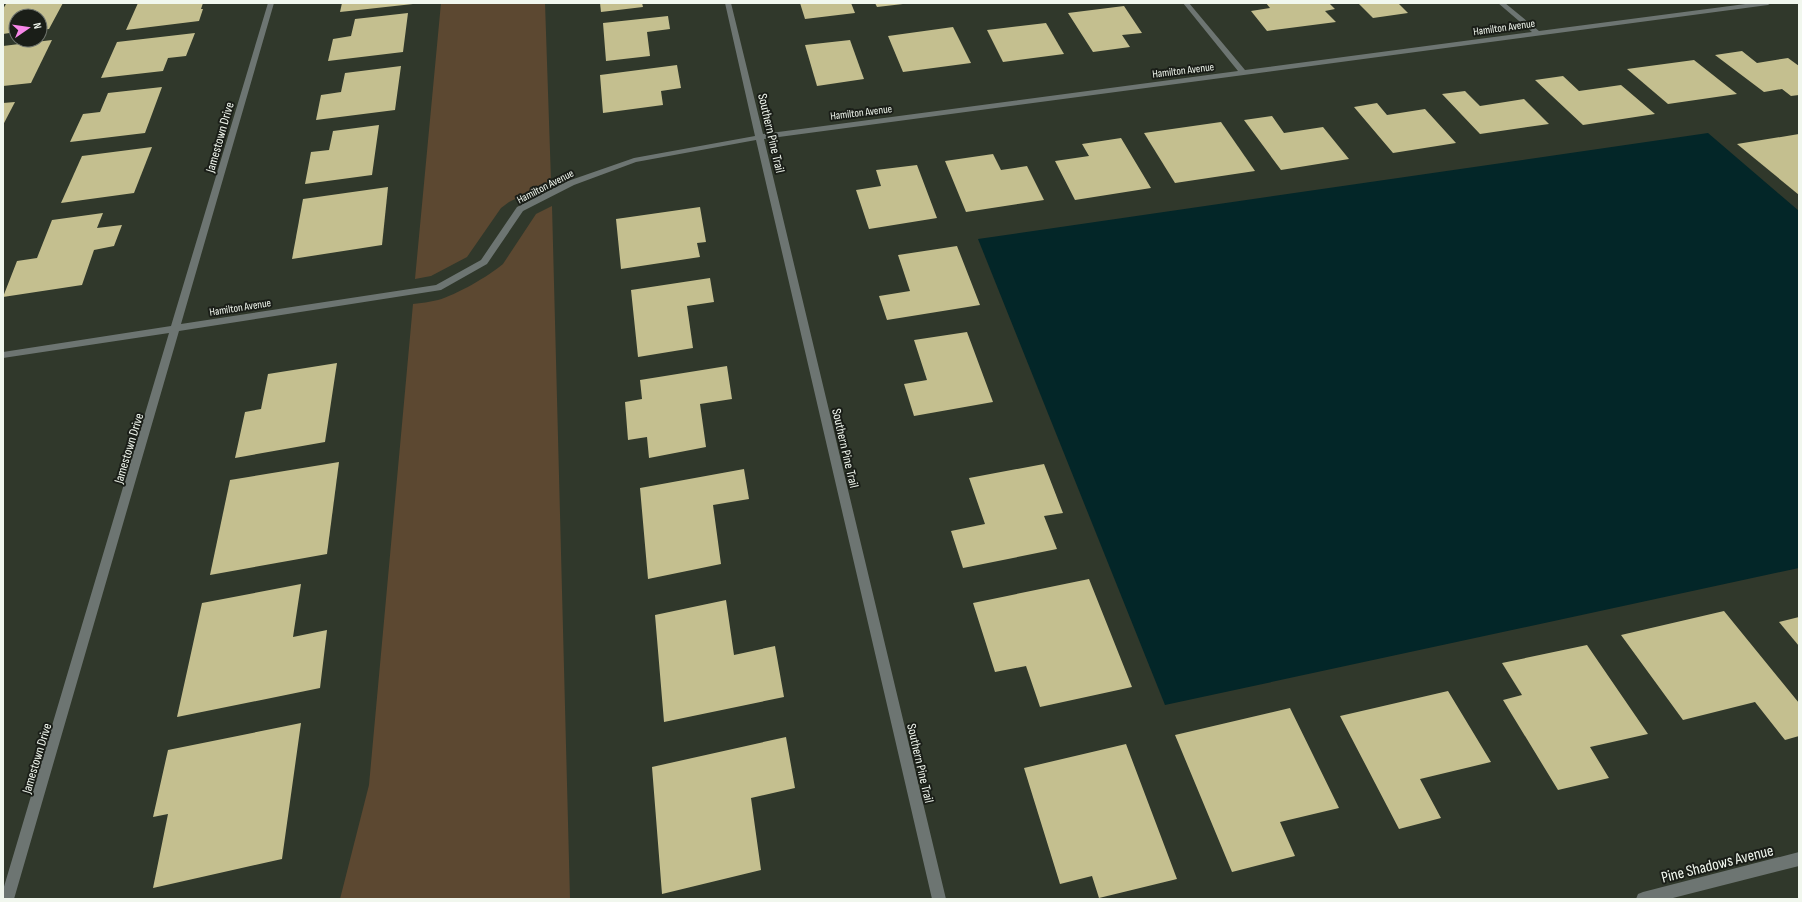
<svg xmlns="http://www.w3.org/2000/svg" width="1802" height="902" font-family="'Sofia Sans Condensed',sans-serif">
  <rect width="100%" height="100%" fill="#30382b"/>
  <g fill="#5c4831">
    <path d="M441,3H545L551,181L509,202L501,208L467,257L431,276L415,279Z"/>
    <path d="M552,206L570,899H340L369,785L413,304C421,303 430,302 438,300C456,295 489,276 503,264L536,214Z"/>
  </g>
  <path fill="#032628" d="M1708,133L1799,211V568L1165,705L978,239Z"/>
  <g fill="#c4bf8f">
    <path d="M16,3H63L49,29L40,30V16H16V32L3,34V9L6,4Z"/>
    <path d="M138,3H203L201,9H203L199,21L126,30Z"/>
    <path d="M342,3H413V4L340,12Z"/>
    <path d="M600,3H642L643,7L601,12Z"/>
    <path d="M800,3H851L855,13L805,19Z"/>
    <path d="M875,3H903V4L877,7Z"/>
    <path d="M1266,3H1329L1335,9L1325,11L1336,22L1267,31L1251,11L1270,8Z"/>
    <path d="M1358,3H1398L1408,13L1373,18Z"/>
    <path d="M1124,6L1142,33L1122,35L1130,47L1093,52L1068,13Z"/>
    <path d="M408,13L403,52L328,61L333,39L351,36L355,19Z"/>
    <path d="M668,16L670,29L647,32L650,56L606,61L603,23Z"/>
    <path d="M1046,23L1064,54L1003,62L987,30Z"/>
    <path d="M953,27L971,63L903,72L888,36Z"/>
    <path d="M195,33L186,56L168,58L163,71L101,78L117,42Z"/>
    <path d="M52,40L31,83L3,86V46Z"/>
    <path d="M850,40L864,79L817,86L805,45Z"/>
    <path d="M1742,51L1757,63L1788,58L1799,66V95L1791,96L1782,89L1764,92L1715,55Z"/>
    <path d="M1694,60L1737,94L1668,104L1627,69Z"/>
    <path d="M677,65L681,88L661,91L663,105L603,113L600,75Z"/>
    <path d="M401,66L395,110L316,120L321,95L341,92L345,73Z"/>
    <path d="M1563,76L1579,91L1621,85L1655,114L1583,125L1535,80Z"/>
    <path d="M162,87L145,133L70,142L83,114L100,112L108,93Z"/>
    <path d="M1465,91L1480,106L1524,99L1549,124L1480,134L1442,94Z"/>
    <path d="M15,102L3,125V103Z"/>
    <path d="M1377,103L1387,115L1425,109L1456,143L1393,153L1354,107Z"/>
    <path d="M1272,116L1284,133L1323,127L1349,159L1281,170L1244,120Z"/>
    <path d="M1221,122L1255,171L1175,183L1144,133Z"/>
    <path d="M379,125L372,175L305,184L311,152L329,150L333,131Z"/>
    <path d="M1799,134V195L1737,144Z"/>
    <path d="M1121,138L1151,188L1075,200L1055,161L1089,156L1082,144Z"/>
    <path d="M152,147L134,193L61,203L82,156Z"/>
    <path d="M993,154L1001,170L1027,166L1044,200L966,212L945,161Z"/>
    <path d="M917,165L937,218L869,229L856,190L881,186L876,170Z"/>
    <path d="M388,187L382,245L292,259L303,199Z"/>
    <path d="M700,207L706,242L697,243L700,257L621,269L616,219Z"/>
    <path d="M103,213L97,228L122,225L114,246L94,250L82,285L3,297L17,261L37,258L52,220Z"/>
    <path d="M957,246L980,305L887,320L879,296L910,291L898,255Z"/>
    <path d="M710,278L714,302L687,306L693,348L638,357L631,290Z"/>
    <path d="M967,332L993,402L914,416L904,384L927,380L914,340Z"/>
    <path d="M337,363L325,442L235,458L245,412L261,409L268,374Z"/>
    <path d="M727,366L732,399L700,404L706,447L649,458L647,437L628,440L625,402L642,399L640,380Z"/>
    <path d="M339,462L327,554L210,575L230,480Z"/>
    <path d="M1044,464L1063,513L1044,516L1057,549L963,568L951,531L985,524L969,478Z"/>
    <path d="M744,469L749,499L713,505L721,564L648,579L640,488Z"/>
    <path d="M1089,579L1132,687L1040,707L1026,666L995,672L973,603Z"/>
    <path d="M301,584L293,637L327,630L320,688L177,717L202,603Z"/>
    <path d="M726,600L734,655L775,646L784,697L664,722L655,615Z"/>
    <path d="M1724,611L1799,703V736L1785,740L1755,702L1683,720L1621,635Z"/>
    <path d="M1799,617V646L1779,622Z"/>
    <path d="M1587,645L1648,734L1590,747L1609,778L1558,790L1503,700L1522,695L1502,663Z"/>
    <path d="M1448,691L1491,762L1420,779L1441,818L1399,829L1340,716Z"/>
    <path d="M1290,708L1339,808L1280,822L1295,856L1232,872L1175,735Z"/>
    <path d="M301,723L282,859L153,888L168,814L153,817L168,750Z"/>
    <path d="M786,737L795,788L751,798L761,870L662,894L652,767Z"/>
    <path d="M1126,744L1177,879L1099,898L1092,876L1060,884L1024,768Z"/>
  </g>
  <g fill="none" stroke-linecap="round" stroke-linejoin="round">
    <g fill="#6d7572" fill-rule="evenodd">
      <path d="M268,3H274L181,324L436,285L481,260L517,207L568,181L634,158L755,136L725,3H731L763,134L1238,71L1183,3H1189L1245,70L1532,32L1498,3H1505L1539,31L1753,3H1771L1768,5L764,139L946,899H932L756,140L636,162L574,185L523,211L487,264L441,290L179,331L14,899H3V890L169,333L3,358V352L171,326Z"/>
      <path d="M1799,852V866L1669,899H1636L1638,894L1643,892Z"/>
    </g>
  </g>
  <g text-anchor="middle" stroke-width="4" stroke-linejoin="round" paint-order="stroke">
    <g font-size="11" fill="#f1f7ee" stroke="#1a1e18">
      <text transform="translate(1504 27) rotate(-8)" y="4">Hamilton Avenue</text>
      <text transform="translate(1183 70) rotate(-7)" y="4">Hamilton Avenue</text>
      <text transform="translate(861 112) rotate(-7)" y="4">Hamilton Avenue</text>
      <text transform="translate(545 186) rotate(-27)" y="4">Hamilton Avenue</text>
      <text transform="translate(240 307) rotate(-9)" y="4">Hamilton Avenue</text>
    </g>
    <g font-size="13" fill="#f1f7ee" stroke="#1a1e18">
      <text transform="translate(772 133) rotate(77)" y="5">Southern Pine Trail</text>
      <text transform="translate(219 137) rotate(-74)" y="5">Jamestown Drive</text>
      <text transform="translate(128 448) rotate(-73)" y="5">Jamestown Drive</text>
      <text transform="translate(846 448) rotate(77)" y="5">Southern Pine Trail</text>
      <text transform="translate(36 758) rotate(-73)" y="5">Jamestown Drive</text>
      <text transform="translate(921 763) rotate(77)" y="5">Southern Pine Trail</text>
    </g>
    <g font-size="16" fill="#f1f7ee" stroke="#1a1e18">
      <text transform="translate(1717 863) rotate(-14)" y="6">Pine Shadows Avenue</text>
    </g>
  </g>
  <rect width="1802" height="902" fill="none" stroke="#f1f7ee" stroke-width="8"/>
  <g transform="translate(28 28) rotate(77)"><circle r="19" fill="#1a1e18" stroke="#70756e"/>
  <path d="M0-3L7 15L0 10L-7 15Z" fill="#f888ea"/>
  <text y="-6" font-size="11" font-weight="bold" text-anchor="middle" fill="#f1f7ee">N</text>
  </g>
</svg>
